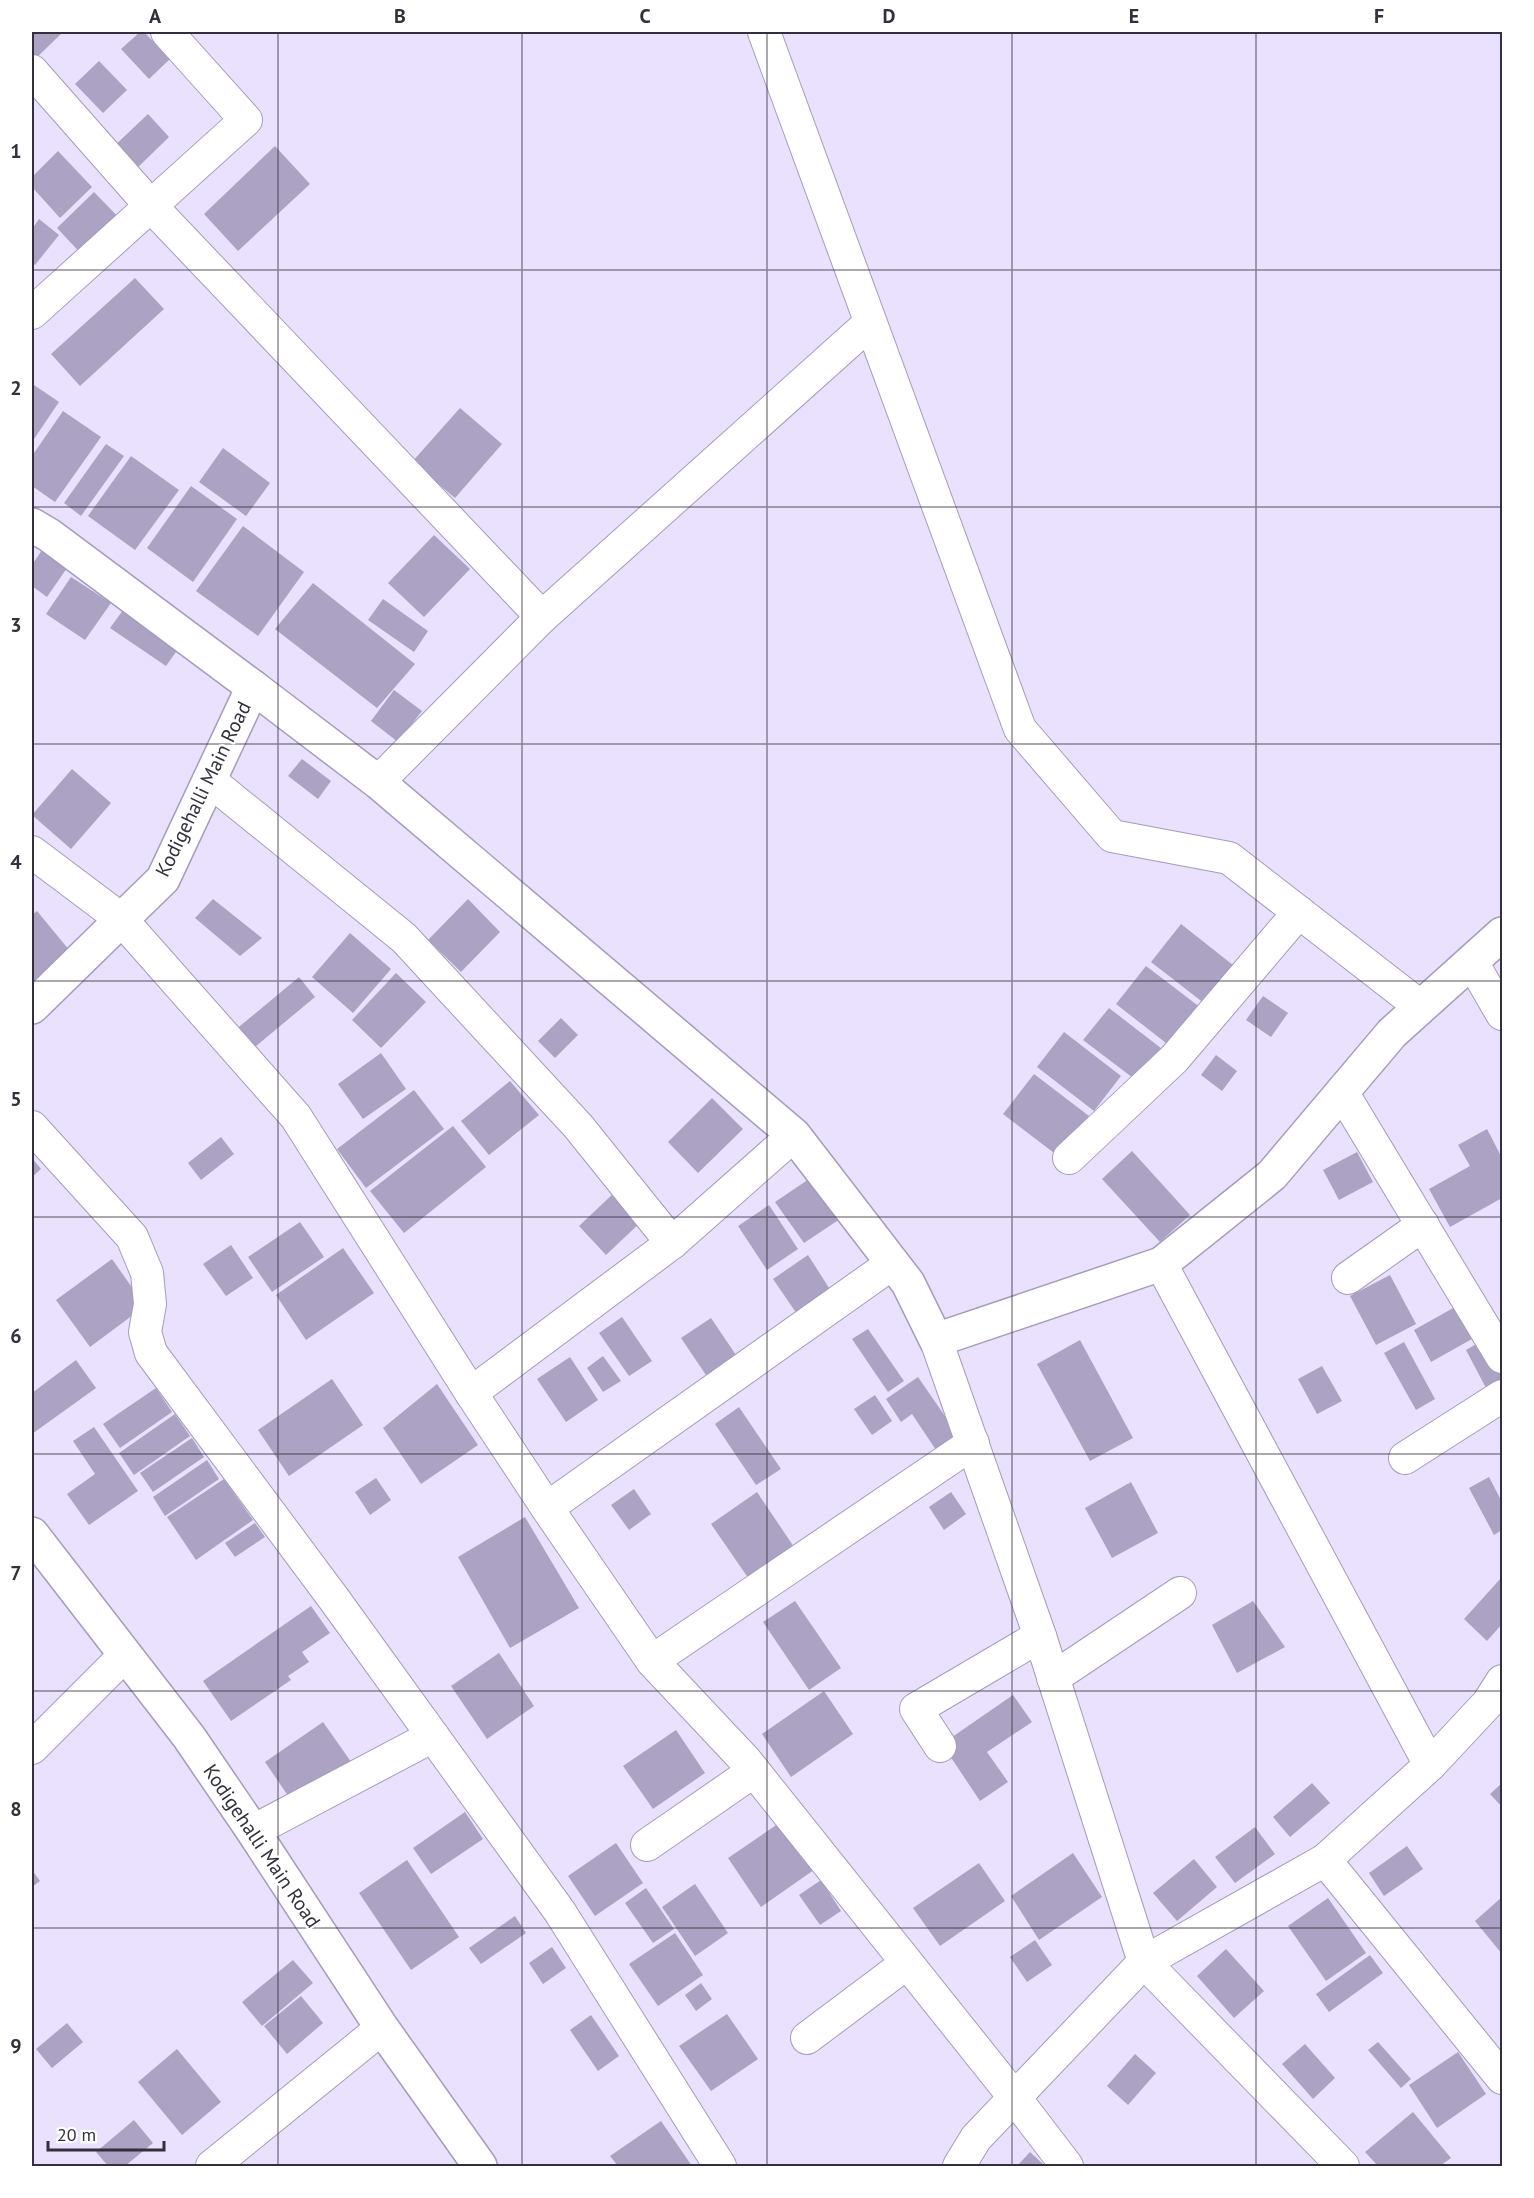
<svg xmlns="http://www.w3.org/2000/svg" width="1534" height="2198" font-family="'PT Sans',sans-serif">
  <rect width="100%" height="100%" fill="#eae1fe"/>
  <g fill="#aca2c3">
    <path d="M32,32H63L32,62Z"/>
    <path d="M140,32H144L170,59L149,79L121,49Z"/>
    <path d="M99,61L127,90L103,113L75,84Z"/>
    <path d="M148,114L169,137L131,174L109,151Z"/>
    <path d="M275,146L310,184L238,251L204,214Z"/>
    <path d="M58,151L92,187L60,218L32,187V177Z"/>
    <path d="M94,192L125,224L87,260L57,228Z"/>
    <path d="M39,219L59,235L35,265L32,262V229Z"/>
    <path d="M135,278L164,309L80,386L51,354Z"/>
    <path d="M34,385L59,402L32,442V388Z"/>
    <path d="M460,408L502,444L455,498L412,462Z"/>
    <path d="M63,411L101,437L55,502L32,486V456Z"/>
    <path d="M106,444L124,456L81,516L64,503Z"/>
    <path d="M223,448L270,483L246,516L199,482Z"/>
    <path d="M131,456L179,490L135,550L88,516Z"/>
    <path d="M191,486L237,519L193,582L147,548Z"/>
    <path d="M243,526L304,572L258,636L196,591Z"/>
    <path d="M434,535L470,569L424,617L388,583Z"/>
    <path d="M42,550L67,568L47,597L32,586V565Z"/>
    <path d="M71,577L111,603L85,640L46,614Z"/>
    <path d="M313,583L415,664L377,708L275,629Z"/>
    <path d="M383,599L428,631L414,652L368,620Z"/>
    <path d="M126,606L181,645L166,666L110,628Z"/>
    <path d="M394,690L422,711L398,742L371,721Z"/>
    <path d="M302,759L331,781L318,799L288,776Z"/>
    <path d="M72,769L111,803L71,849L32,815Z"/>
    <path d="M213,899L262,938L240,956L195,918Z"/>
    <path d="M468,899L500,932L461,972L428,940Z"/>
    <path d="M37,911L74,956L35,988L32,984V915Z"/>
    <path d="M1181,924L1238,969L1209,1007L1151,962Z"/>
    <path d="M350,933L391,969L353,1013L312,977Z"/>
    <path d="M1146,966L1205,1011L1175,1050L1116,1004Z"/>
    <path d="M396,973L426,1002L381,1048L352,1020Z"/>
    <path d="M299,977L315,997L250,1051L234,1031Z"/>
    <path d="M1263,996L1288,1013L1271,1037L1246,1020Z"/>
    <path d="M1109,1008L1166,1052L1141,1084L1083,1040Z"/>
    <path d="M561,1018L578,1035L555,1058L538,1041Z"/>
    <path d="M1064,1032L1121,1076L1094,1111L1037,1067Z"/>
    <path d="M381,1053L406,1089L363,1119L338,1084Z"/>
    <path d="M1216,1055L1237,1071L1222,1091L1201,1075Z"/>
    <path d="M1034,1074L1089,1116L1058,1156L1003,1114Z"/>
    <path d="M510,1081L539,1115L489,1155L461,1121Z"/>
    <path d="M414,1090L444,1129L366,1188L337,1149Z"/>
    <path d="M712,1098L743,1129L698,1173L668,1142Z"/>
    <path d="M453,1126L486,1167L404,1233L370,1191Z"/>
    <path d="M1487,1129L1502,1158V1198L1450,1227L1429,1189L1470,1166L1458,1145Z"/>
    <path d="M221,1137L234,1154L201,1180L188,1163Z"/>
    <path d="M1132,1151L1190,1215L1160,1242L1102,1179Z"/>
    <path d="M1357,1152L1373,1182L1339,1200L1323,1170Z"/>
    <path d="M32,1158L41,1169L32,1177Z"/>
    <path d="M812,1177L840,1219L804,1243L775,1202Z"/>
    <path d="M615,1192L642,1221L606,1255L579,1226Z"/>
    <path d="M769,1205L798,1249L767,1270L738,1226Z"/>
    <path d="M300,1222L324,1257L272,1292L248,1257Z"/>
    <path d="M231,1245L253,1278L226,1296L203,1264Z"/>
    <path d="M343,1248L374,1293L306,1340L276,1295Z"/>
    <path d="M808,1255L831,1291L797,1314L773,1279Z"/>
    <path d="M112,1259L145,1306L90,1347L56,1300Z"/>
    <path d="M1390,1275L1416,1324L1376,1345L1350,1296Z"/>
    <path d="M1455,1307L1472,1339L1431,1362L1414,1330Z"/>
    <path d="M622,1317L652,1361L629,1376L599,1333Z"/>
    <path d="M711,1318L740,1361L710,1381L681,1338Z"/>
    <path d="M868,1329L904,1381L888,1392L852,1339Z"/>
    <path d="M1488,1337L1502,1365V1379L1486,1388L1466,1350Z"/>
    <path d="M1080,1340L1133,1438L1090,1461L1037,1364Z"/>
    <path d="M1404,1342L1435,1399L1416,1410L1384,1353Z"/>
    <path d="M603,1356L621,1381L603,1392L587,1368Z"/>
    <path d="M570,1357L598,1400L566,1422L537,1379Z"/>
    <path d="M76,1360L96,1388L32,1434V1393Z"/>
    <path d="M1322,1366L1342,1401L1317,1414L1298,1379Z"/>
    <path d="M918,1377L958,1435L936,1450L912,1414L901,1422L886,1399Z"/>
    <path d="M332,1379L363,1425L289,1476L258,1430Z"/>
    <path d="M437,1384L478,1445L421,1484L383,1428Z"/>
    <path d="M156,1388L172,1412L120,1448L103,1424Z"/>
    <path d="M875,1395L892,1421L872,1435L854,1409Z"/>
    <path d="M739,1407L781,1469L756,1485L715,1424Z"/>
    <path d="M175,1414L190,1436L134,1475L119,1453Z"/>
    <path d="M94,1427L138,1491L89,1525L67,1494L95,1474L73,1441Z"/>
    <path d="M192,1438L204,1457L153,1492L140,1473Z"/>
    <path d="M207,1460L219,1479L165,1516L153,1497Z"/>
    <path d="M1489,1477L1502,1502V1530L1494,1535L1469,1488Z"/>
    <path d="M376,1478L391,1500L370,1515L355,1492Z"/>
    <path d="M224,1479L253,1520L196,1560L167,1517Z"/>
    <path d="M1131,1482L1158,1533L1112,1558L1085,1508Z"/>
    <path d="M634,1489L651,1514L629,1530L611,1505Z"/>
    <path d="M757,1492L796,1550L751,1582L711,1524Z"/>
    <path d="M951,1492L966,1514L944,1530L929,1507Z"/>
    <path d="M525,1517L579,1608L510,1648L458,1557Z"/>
    <path d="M255,1523L265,1537L235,1557L225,1543Z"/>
    <path d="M1502,1577V1624L1487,1641L1464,1619Z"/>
    <path d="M795,1601L841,1668L809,1690L763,1622Z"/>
    <path d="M1253,1601L1285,1647L1237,1673L1212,1625Z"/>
    <path d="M311,1606L330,1633L302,1652L309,1662L288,1676L291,1680L231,1721L203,1681Z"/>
    <path d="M499,1653L534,1706L487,1739L451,1686Z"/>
    <path d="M824,1691L853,1734L791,1777L762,1734Z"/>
    <path d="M1013,1695L1032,1722L987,1752L1008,1782L980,1801L942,1744Z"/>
    <path d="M323,1722L354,1766L295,1806L265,1762Z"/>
    <path d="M676,1730L705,1773L653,1809L623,1766Z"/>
    <path d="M1312,1783L1330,1803L1290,1837L1273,1817Z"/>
    <path d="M1502,1783V1807L1490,1794Z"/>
    <path d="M465,1812L483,1839L431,1874L413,1848Z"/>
    <path d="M788,1817L821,1865L761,1907L728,1858Z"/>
    <path d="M1255,1827L1275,1854L1235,1883L1215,1857Z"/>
    <path d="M616,1843L643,1883L595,1916L568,1876Z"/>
    <path d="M1407,1846L1423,1869L1384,1896L1369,1873Z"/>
    <path d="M1073,1853L1102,1897L1039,1940L1011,1896Z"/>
    <path d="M1194,1859L1217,1887L1177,1921L1153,1893Z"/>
    <path d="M407,1860L459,1937L411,1970L359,1893Z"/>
    <path d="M979,1863L1005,1901L940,1946L913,1908Z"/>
    <path d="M32,1870L40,1881L32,1887Z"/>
    <path d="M821,1880L841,1911L820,1925L799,1895Z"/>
    <path d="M695,1884L728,1933L695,1956L662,1907Z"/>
    <path d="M646,1888L674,1929L653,1943L625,1903Z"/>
    <path d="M1502,1897V1954L1475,1921Z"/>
    <path d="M1328,1898L1366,1953L1326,1981L1288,1926Z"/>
    <path d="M515,1916L526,1933L481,1964L469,1948Z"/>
    <path d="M675,1933L703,1975L658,2006L629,1964Z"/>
    <path d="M1035,1940L1052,1965L1027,1982L1010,1957Z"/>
    <path d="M552,1947L566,1968L543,1984L529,1963Z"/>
    <path d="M1226,1949L1264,1991L1234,2018L1197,1976Z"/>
    <path d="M1370,1955L1383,1973L1329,2012L1316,1994Z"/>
    <path d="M293,1960L313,1983L262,2026L242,2002Z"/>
    <path d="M701,1983L712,1999L696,2011L685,1995Z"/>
    <path d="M301,1996L323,2023L287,2054L264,2026Z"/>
    <path d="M727,2014L758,2059L711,2091L679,2046Z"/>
    <path d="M591,2015L619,2056L598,2071L570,2030Z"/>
    <path d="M67,2023L83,2042L52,2068L36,2049Z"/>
    <path d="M1378,2042L1411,2079L1401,2088L1368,2050Z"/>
    <path d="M1305,2044L1335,2078L1313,2099L1282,2064Z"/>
    <path d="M177,2049L221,2102L182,2135L138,2082Z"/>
    <path d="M1458,2052L1486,2094L1437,2128L1409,2085Z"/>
    <path d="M1135,2054L1156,2073L1128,2105L1107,2086Z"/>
    <path d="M1413,2112L1451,2158L1440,2166H1378L1365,2152Z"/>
    <path d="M134,2120L153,2143L125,2166H108L96,2152Z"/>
    <path d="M661,2121L692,2166H618L610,2156Z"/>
    <path d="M1030,2152L1045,2166H1017Z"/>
  </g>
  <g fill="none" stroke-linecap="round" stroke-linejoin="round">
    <g stroke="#a59bbc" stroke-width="34">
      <g id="street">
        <path d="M764,32L1020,729L1112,836L1229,858L1421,1007"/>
        <path d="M32,71L150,205L542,617"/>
        <path d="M32,313L246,120L167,32"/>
        <path d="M209,780L404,938L578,1126L672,1243"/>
        <path d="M378,782L542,617L870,323"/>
        <path d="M32,852L121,919L296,1117L471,1393L547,1508L652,1661L746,1761L1015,2098L1067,2166"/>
        <path d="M1472,962L1502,1014"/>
        <path d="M1342,1092L1502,1357"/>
        <path d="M32,1127L132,1237L147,1273L150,1304L145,1332L151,1353L334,1599L560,1912L720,2166"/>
        <path d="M1069,1158L1174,1059L1299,912"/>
        <path d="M1161,1264L1430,1765"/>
        <path d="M1348,1278L1423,1225"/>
        <path d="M936,1340L1040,1636L1144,1962L976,2138L959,2166"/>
        <path d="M471,1393L672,1243L794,1135"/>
        <path d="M1405,1458L1502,1396"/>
        <path d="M547,1508L893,1263"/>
        <path d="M652,1661L973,1443"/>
        <path d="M1053,1678L1180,1593"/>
        <path d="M940,1746L916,1709L1040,1636"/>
        <path d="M32,1748L125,1655"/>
        <path d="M253,1831L433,1736"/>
        <path d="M647,1845L754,1771"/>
        <path d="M1325,1860L1502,2078"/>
        <path d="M807,2038L907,1963"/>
        <path d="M212,2166L382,2028"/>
        <path d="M1343,2166L1144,1962L1325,1860L1430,1765L1488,1703L1502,1681"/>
      </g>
    </g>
    <g stroke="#a59bbc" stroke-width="36">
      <g id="secondary">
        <path d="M32,525L49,535L253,687L163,879L32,1007"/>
        <path d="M253,687L378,782L794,1135L908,1283L936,1340L1161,1264L1272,1175L1392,1033L1502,934"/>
        <path d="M32,1534L189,1737L253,1831L382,2028L480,2166"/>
      </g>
    </g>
    <use href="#street" stroke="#fff" stroke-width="32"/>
    <use href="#secondary" stroke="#fff" stroke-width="33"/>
  </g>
  <path fill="none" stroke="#332f3c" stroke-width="1.5" stroke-opacity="0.55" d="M278,32V2166M522,32V2166M767,32V2166M1012,32V2166M1256,32V2166M32,270H1502M32,507H1502M32,744H1502M32,981H1502M32,1217H1502M32,1454H1502M32,1691H1502M32,1928H1502"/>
  <g text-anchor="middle" stroke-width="4.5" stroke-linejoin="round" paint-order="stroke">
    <g font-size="20" fill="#332f3c" stroke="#fff">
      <text transform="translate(203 789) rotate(-64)" y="7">Kodigehalli Main Road</text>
      <text transform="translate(262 1846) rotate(56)" y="7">Kodigehalli Main Road</text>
    </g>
  </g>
  <rect width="1534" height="2198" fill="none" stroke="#ffffff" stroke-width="66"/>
  <path d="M48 2141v9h116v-9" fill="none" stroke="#332f3c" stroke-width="3"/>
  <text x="57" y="2141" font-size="18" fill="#332f3c" stroke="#ffffff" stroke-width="4.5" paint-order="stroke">20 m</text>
  <rect x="33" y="33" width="1468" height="2132" fill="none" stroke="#332f3c" stroke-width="2"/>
  <g font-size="20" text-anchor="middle" font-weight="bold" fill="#332f3c">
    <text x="155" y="23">A</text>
    <text x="400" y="23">B</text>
    <text x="645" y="23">C</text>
    <text x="889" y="23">D</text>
    <text x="1134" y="23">E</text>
    <text x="1379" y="23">F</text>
    <text x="16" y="158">1</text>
    <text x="16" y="395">2</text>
    <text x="16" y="632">3</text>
    <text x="16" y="869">4</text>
    <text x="16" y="1106">5</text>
    <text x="16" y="1343">6</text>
    <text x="16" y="1580">7</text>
    <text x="16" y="1816">8</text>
    <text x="16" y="2053">9</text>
  </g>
</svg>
